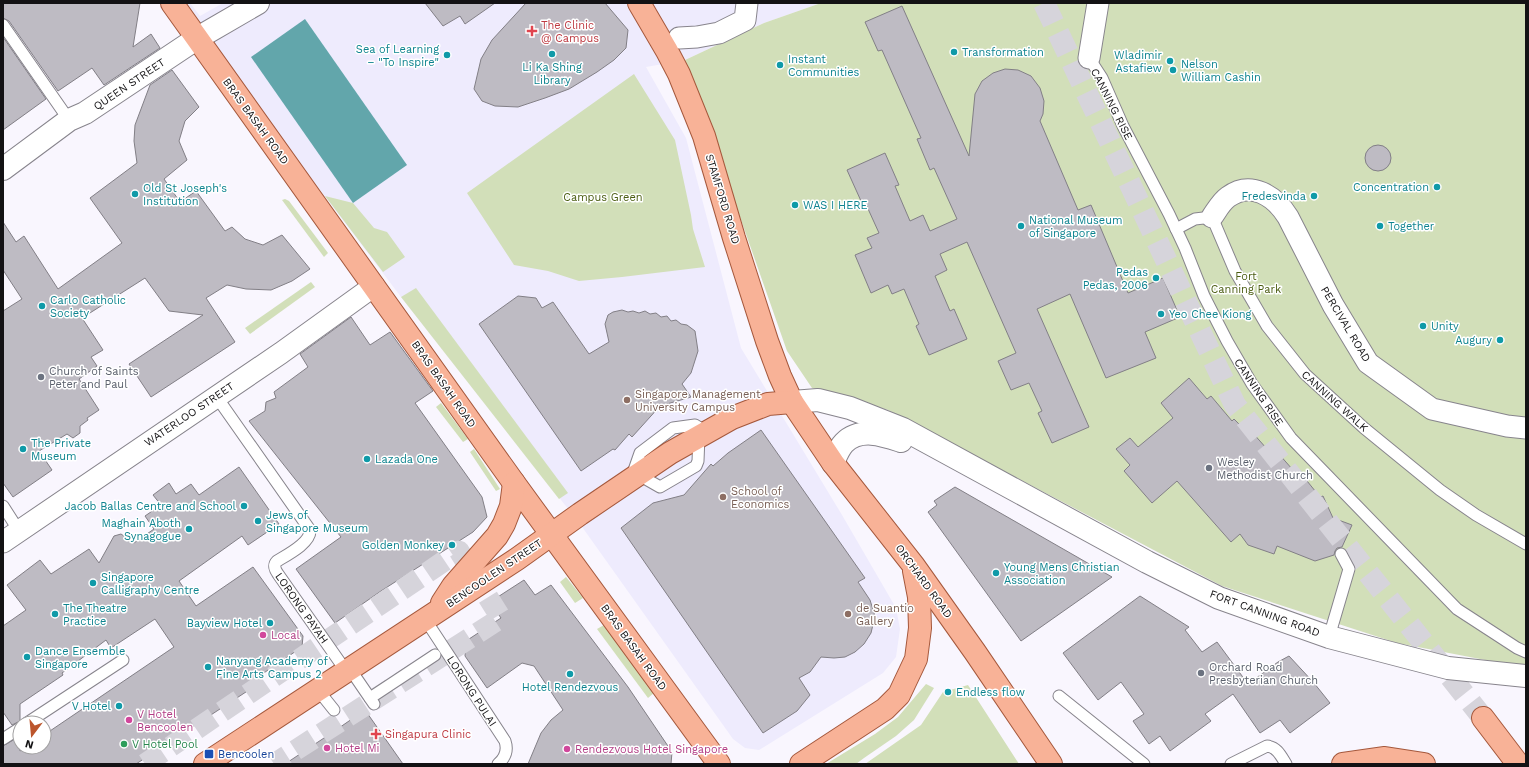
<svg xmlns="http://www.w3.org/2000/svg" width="1529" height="767" font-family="'Work Sans',sans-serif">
  <rect width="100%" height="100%" fill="#f9f6fe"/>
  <path fill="#eeebfd" d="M179,3H190L200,16L223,3H821L764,23L685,60L646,67L686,138L741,348L842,515L896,608L900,629L896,657L883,673L759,750L745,748L733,739L580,524L401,297Z"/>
  <g fill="#d2dfb9">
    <path d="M821,3H1526V665L1506,664L1397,643L1222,586L888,410L812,388L787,351L685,60L764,23Z"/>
    <path d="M634,74L675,140L691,215L693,229L705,267L622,277L579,281L548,271L514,265L467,193Z"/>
    <path d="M325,196L353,203L374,228L387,232L405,257L383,272Z"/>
    <path d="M285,199L289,201L328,253L324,257L282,200Z"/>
    <path d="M311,282L315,287L250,334L245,328Z"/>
    <path d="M416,288L568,493L559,499L401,297Z"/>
    <path d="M441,403L468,439L463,442L436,407Z"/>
    <path d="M474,449L500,489L496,491L470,452Z"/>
    <path d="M566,577L583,598L575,603L560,582Z"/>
    <path d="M604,625L655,692L648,698L597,629Z"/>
    <path d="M926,684L934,688L914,720L896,736L864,758L856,764H826L875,734L898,717Z"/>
    <path d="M968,685L1019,764H865L921,725L943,692Z"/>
  </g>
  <path fill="#62a6ab" d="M305,19L407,165L353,203L251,57Z"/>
  <g fill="#bebbc3" stroke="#827f86">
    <path d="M3,3H140L133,47L151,34L160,48L104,85L92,68L58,91L9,21L3,18Z"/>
    <path d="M425,3H495L465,24L460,16L443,26Z"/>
    <path d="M526,3H605L628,30L626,48L614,60L597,72L569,89L545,98L518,107L495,106L482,101L474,89L481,59L492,40Z"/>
    <path d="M902,6L969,156L975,94L982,81L993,73L1005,69L1018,70L1031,76L1040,88L1044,101L1043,114L1040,121L1078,210L1091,205L1128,293L1163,278L1180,317L1145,332L1156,358L1106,378L1070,294L1037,309L1089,427L1052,443L1038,413L1042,411L1029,383L1011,390L998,361L1016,353L967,242L940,254L947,270L935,276L950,311L954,309L967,339L929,355L916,326L919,324L904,289L892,294L888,285L871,293L855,255L872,248L867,238L879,233L864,200L861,201L847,170L885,153L899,185L895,186L910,221L923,215L930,231L957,219L934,168L930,170L917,139L921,138L882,50L878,51L865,22Z"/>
    <path d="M3,37L46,99L3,130Z"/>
    <path d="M172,70L199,107L185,121L179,141L187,160L164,179L180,202L196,191L225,231L232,227L245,239L263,245L282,235L310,269L292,281L271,290L246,289L227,285L206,298L235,342L151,397L129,364L203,315L169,311L145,278L82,318L103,350L91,357L97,366L79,379L99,410L87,418L88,420L80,426V433L73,438L67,434L39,451L52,470L13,497L3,483V311L22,299L3,270V222L16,242L24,236L58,289L122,243L90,198L137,163L134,141L135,125L150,85Z"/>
    <circle cx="1378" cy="158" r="13"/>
    <path d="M518,296L536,298L542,308L553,302L589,354L609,342L605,324L608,315L613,312L622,310L628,312L633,311L639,313L645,311L650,314L656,313L661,317L667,316L671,321L676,320L681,324L687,325L695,331L698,351L691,373L682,384L691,397L660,406L632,437L629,434L615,450L613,449L581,471L479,324Z"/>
    <path d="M351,317L370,345L390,332L433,391L415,403L482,497L487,517L473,532L381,591L335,623L296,569L341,537L249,421L265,411L266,402L276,398L274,392L308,367L300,354Z"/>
    <path d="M1189,378L1207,399L1211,396L1232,421L1234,419L1241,426L1244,423L1267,449L1271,445L1300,478L1303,476L1320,497L1323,496L1333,518L1352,525L1342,547L1337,548L1335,551L1334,555L1315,561L1277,546L1274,554L1248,545L1240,534L1231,542L1177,481L1152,503L1124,471L1130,465L1116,449L1130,438L1138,447L1173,418L1161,403Z"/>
    <path d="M761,430L865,578L858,582L870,600L875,616L871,633L864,644L855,652L845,657L834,658L821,657L810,672L799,678L810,695L797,711L763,733L621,528L653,503L684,495L711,464L713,466L728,453Z"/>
    <path d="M239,467L279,524L248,545L242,536L179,581L196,606L253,567L303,636L302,647L249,683L252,688L136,764H3V746L20,736V751L26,747H44V735L174,647L155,619L111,648L106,640L62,673L63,675L20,704V721L12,725L3,712V626L26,610L7,585L40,560L51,574L89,549L99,563L114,536L121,534L134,543L154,529L145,516L161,505L153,495L169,483L176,494L191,484L199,495Z"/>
    <path d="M955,487L1112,577L1021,641L928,512L937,505L934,501Z"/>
    <path d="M524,580L535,595L551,585L628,687L672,752L671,764H528L541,733L551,720L563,710L534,666L522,663L487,688L465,656L466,641L501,618L490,602Z"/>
    <path d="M1140,596L1189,627L1185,630L1202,652L1217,642L1248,684L1278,662L1289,656L1314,683L1330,703L1290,733L1280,720L1260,733L1233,694L1205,714L1211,721L1170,751L1160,736L1149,744L1133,721L1144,714L1121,682L1098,700L1063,653Z"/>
    <path d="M365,710L403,764H285L333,732Z"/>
  </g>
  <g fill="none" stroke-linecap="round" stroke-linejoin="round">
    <path stroke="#d6d4db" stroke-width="21" stroke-dasharray="21 10" stroke-linecap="butt" d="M145,764L459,551L501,618L274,764"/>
    <path stroke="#d6d4db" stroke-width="22" stroke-dasharray="22 11" stroke-linecap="butt" d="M1044,3L1235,405L1483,718"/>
    <g stroke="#87848c" stroke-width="13">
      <g id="lane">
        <path d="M3,25L69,120"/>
        <path d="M1089,58L1102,78L1123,126L1169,214L1185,248L1204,296L1227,341L1252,384L1291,438L1457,609L1517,648L1526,652"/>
        <path d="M1176,229L1195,219L1212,217L1235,271L1267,326L1305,374L1364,428L1440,490L1476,515L1526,544"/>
        <path d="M216,396L310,530C311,543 287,555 277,561C273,565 275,570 278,574L346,671"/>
        <path d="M639,475L660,487L696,466L698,461L699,436"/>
        <path d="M632,476L640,453L673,428L695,425L706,432"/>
        <path d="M3,506L19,531"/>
        <path d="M425,619L505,741C508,750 505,758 498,764"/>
        <path d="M1329,637L1349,569L1341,554"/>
        <path d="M350,669L374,704"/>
        <path d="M318,690L334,710"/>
        <path d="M1059,696L1144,764"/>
        <path d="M370,698L435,655"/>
        <path d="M27,723L123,660"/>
        <path d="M3,739L20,728"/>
        <path d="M1231,764L1267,746C1277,747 1281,756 1286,764"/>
      </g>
    </g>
    <g stroke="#87848c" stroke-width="23">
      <g id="street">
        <path d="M679,38L697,37L719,33L745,20L747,3"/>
        <path d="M1089,58L1098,3"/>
        <path d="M1212,217C1217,210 1221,202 1228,197C1251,180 1275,196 1288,217L1333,305L1368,363L1432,409L1507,426L1526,428"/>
        <path d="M3,542L281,353L374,286"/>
      </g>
    </g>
    <g stroke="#87848c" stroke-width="24">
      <g id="secondary">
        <path d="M3,169L69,120L85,113L196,39L258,3"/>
        <path d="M792,402L818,400L850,408L903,429L1147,562L1219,598L1329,637L1448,668L1526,676"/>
        <path d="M833,463C836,456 839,448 844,443C860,427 883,435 901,441"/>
      </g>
    </g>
    <g stroke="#a5583c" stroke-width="24">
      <g id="primary">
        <path d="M172,3L514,483L719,764"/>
        <path d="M639,3L667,51L679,74L704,136L734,238L767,341L780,376L792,402L833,463L914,566L975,652L1051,764"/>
        <path d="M442,603L453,586L497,536L504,524L511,506L514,483"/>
        <path d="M1483,718L1518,764"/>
        <path d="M205,764L517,559L580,514L670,453L732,418L768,404L792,402"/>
        <path d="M801,764L885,709L899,695L916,659L920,628L919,597L914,571"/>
        <path d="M1343,764L1385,758L1424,764"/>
      </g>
    </g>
    <use href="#lane" stroke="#fff" stroke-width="11"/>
    <use href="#street" stroke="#fff" stroke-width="21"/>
    <use href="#secondary" stroke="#fff" stroke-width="22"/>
    <use href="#primary" stroke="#f8b297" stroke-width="22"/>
  </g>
  <g fill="#e0444e" stroke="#fff" stroke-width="1.5">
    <path d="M530 25h4v4h4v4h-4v4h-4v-4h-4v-4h4z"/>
    <path d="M374 728h4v4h4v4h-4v4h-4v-4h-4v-4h4z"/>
  </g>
  <g fill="#0f9aa8" stroke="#fff" stroke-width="1.5">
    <circle cx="954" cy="52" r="4"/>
    <circle cx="552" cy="54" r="4"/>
    <circle cx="447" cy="55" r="4"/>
    <circle cx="1170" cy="61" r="4"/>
    <circle cx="780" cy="65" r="4"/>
    <circle cx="1173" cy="70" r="4"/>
    <circle cx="1437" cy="187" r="4"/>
    <circle cx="135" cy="194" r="4"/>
    <circle cx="1314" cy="196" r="4"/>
    <circle cx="795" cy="205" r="4"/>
    <circle cx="1021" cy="226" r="4"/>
    <circle cx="1380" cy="226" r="4"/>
    <circle cx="1156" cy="278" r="4"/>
    <circle cx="42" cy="306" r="4"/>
    <circle cx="1161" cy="314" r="4"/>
    <circle cx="1423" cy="326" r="4"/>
    <circle cx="1500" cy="340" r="4"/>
    <circle cx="23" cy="449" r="4"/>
    <circle cx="367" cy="459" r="4"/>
    <circle cx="244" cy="506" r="4"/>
    <circle cx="258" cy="521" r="4"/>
    <circle cx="189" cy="529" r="4"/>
    <circle cx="452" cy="545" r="4"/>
    <circle cx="996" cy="573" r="4"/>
    <circle cx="93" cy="583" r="4"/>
    <circle cx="55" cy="614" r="4"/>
    <circle cx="270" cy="623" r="4"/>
    <circle cx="27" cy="657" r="4"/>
    <circle cx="208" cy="667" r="4"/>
    <circle cx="570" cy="674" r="4"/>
    <circle cx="948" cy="692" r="4"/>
    <circle cx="119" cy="706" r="4"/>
  </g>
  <g fill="#6b7280" stroke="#fff" stroke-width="1.5">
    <circle cx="41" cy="377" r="4"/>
    <circle cx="1209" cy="468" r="4"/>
    <circle cx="1201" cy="673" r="4"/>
  </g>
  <g fill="#8d6e63" stroke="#fff" stroke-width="1.5">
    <circle cx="627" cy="400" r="4"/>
    <circle cx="723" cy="497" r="4"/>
    <circle cx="848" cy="614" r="4"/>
  </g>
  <g fill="#d1479c" stroke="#fff" stroke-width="1.5">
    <circle cx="263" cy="635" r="4"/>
    <circle cx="129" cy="720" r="4"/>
    <circle cx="327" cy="748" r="4"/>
    <circle cx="567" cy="749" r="4"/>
  </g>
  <circle fill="#2e9e5b" stroke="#fff" stroke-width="1.5" cx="124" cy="744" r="4"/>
  <rect fill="#1a4fb4" stroke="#fff" stroke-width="1.5" x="204" y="749" width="10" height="10" rx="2"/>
  <g text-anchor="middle" stroke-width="3" stroke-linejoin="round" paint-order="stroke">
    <g font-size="11" fill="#be3a42" stroke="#fff" text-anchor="start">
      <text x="541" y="29">The Clinic<tspan x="541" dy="13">@ Campus</tspan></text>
      <text x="385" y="738">Singapura Clinic</text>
    </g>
    <g font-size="11" fill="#0d838f" stroke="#fff" text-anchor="start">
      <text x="439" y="53" text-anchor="end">Sea of Learning<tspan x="439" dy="13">– "To Inspire"</tspan></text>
      <text x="962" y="56">Transformation</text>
      <text x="1162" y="59" text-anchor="end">Wladimir<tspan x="1162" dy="13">Astafiew</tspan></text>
      <text x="788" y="63">Instant<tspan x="788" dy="13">Communities</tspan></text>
      <text x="1181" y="68">Nelson<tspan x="1181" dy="13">William Cashin</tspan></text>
      <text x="552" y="71" text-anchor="middle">Li Ka Shing<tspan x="552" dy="13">Library</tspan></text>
      <text x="1429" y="191" text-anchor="end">Concentration</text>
      <text x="143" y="192">Old St Joseph's<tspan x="143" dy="13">Institution</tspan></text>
      <text x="1306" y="200" text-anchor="end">Fredesvinda</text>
      <text x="803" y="209">WAS I HERE</text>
      <text x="1029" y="224">National Museum<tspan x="1029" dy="13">of Singapore</tspan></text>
      <text x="1388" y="230">Together</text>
      <text x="1148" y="276" text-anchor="end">Pedas<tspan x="1148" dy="13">Pedas, 2006</tspan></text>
      <text x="50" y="304">Carlo Catholic<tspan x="50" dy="13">Society</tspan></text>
      <text x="1169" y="318">Yeo Chee Kiong</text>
      <text x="1431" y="330">Unity</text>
      <text x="1492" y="344" text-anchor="end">Augury</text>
      <text x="31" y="447">The Private<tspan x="31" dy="13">Museum</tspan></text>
      <text x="375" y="463">Lazada One</text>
      <text x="236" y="510" text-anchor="end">Jacob Ballas Centre and School</text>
      <text x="266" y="519">Jews of<tspan x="266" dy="13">Singapore Museum</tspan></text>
      <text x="181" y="527" text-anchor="end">Maghain Aboth<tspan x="181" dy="13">Synagogue</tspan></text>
      <text x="444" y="549" text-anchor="end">Golden Monkey</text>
      <text x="1004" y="571">Young Mens Christian<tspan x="1004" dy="13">Association</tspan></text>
      <text x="101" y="581">Singapore<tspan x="101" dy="13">Calligraphy Centre</tspan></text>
      <text x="63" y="612">The Theatre<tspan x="63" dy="13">Practice</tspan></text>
      <text x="262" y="627" text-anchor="end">Bayview Hotel</text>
      <text x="35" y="655">Dance Ensemble<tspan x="35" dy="13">Singapore</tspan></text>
      <text x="216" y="665">Nanyang Academy of<tspan x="216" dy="13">Fine Arts Campus 2</tspan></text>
      <text x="570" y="691" text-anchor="middle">Hotel Rendezvous</text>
      <text x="956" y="696">Endless flow</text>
      <text x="111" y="710" text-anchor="end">V Hotel</text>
    </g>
    <g font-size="11" fill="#131214" stroke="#fff">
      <text transform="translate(129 84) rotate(-34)" y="4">QUEEN STREET</text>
      <text transform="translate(1112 104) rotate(63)" y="4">CANNING RISE</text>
      <text transform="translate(256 121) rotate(54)" y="4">BRAS BASAH ROAD</text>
      <text transform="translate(723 199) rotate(73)" y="4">STAMFORD ROAD</text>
      <text transform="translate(1346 324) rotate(59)" y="4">PERCIVAL ROAD</text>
      <text transform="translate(444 384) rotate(55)" y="4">BRAS BASAH ROAD</text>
      <text transform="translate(1259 392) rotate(56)" y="4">CANNING RISE</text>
      <text transform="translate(1335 401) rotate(42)" y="4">CANNING WALK</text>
      <text transform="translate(189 414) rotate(-34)" y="4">WATERLOO STREET</text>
      <text transform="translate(494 573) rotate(-34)" y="4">BENCOOLEN STREET</text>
      <text transform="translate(924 581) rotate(54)" y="4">ORCHARD ROAD</text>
      <text transform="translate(302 608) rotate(55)" y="4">LORONG PAYAH</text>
      <text transform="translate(1265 613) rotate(20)" y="4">FORT CANNING ROAD</text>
      <text transform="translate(634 647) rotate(54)" y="4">BRAS BASAH ROAD</text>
      <text transform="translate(472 691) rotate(57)" y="4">LORONG PULAI</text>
    </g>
    <g font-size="11" fill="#4b5d12" stroke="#fff">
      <text x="603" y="201">Campus Green</text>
      <text x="1246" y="280">Fort<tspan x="1246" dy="13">Canning Park</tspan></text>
    </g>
    <g font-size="11" fill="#5b616d" stroke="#fff" text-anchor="start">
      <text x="49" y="375">Church of Saints<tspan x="49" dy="13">Peter and Paul</tspan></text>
      <text x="1217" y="466">Wesley<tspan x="1217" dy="13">Methodist Church</tspan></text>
      <text x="1209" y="671">Orchard Road<tspan x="1209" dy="13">Presbyterian Church</tspan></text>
    </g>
    <g font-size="11" fill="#785e54" stroke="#fff" text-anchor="start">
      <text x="635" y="398">Singapore Management<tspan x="635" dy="13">University Campus</tspan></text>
      <text x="731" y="495">School of<tspan x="731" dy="13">Economics</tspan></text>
      <text x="856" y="612">de Suantio<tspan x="856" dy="13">Gallery</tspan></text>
    </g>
    <g font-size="11" fill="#b23c85" stroke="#fff" text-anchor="start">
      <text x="271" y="639">Local</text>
      <text x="137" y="718">V Hotel<tspan x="137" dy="13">Bencoolen</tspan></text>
      <text x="335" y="752">Hotel Mi</text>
      <text x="575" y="753">Rendezvous Hotel Singapore</text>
    </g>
    <g font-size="11" fill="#27864d" stroke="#fff" text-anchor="start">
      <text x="132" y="748">V Hotel Pool</text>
    </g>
    <g font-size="11" fill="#164399" stroke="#fff" text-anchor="start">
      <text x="218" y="758">Bencoolen</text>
    </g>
  </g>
  <rect width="1529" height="767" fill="none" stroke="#131214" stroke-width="8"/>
  <g transform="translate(32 735) rotate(196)"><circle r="19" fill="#ffffff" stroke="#a1a0a1"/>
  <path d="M0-3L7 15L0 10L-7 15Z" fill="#bc552c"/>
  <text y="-6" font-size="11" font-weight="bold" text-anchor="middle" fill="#131214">N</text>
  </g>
</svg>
